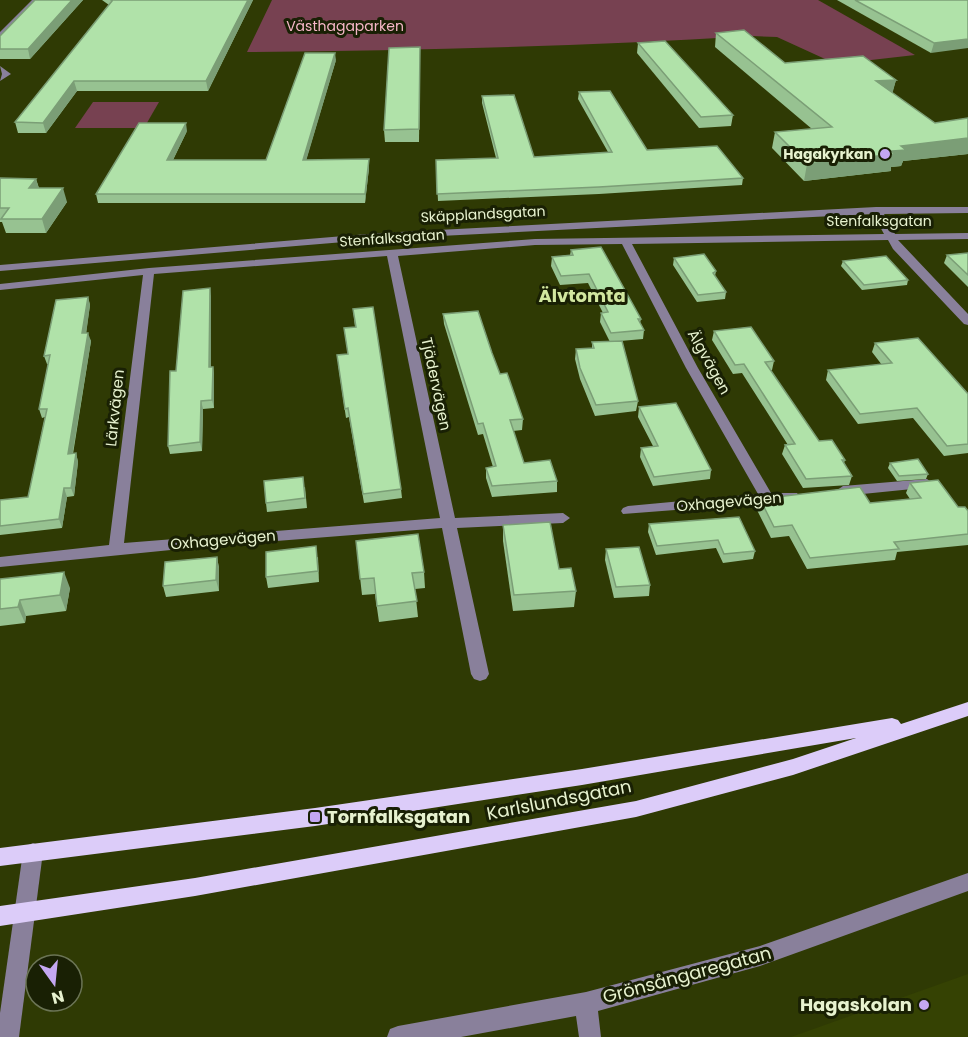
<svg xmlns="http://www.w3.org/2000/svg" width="968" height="1037" font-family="Poppins,sans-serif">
  <rect width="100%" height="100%" fill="#2f3a04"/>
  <path fill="#354203" d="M968,974V1037H791Z"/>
  <g fill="#774151">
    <path d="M272,0H818L915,55L836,64L777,37L752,36C584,46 416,51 247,52Z"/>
    <path d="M93,102H159L144,128H75Z"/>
  </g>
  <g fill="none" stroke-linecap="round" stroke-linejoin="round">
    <g fill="#89809b" fill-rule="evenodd">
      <path d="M32,0H40L0,38V32Z"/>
      <path d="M0,66L11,74L0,81L2,74Z"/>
      <path d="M876,207H968V213L884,214L895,234L968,233V239L898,240L968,314V325L964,324L893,249L888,240L632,244L698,368L771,493H797L799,496L797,499L792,501L623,514L621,511L623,508L628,506L758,494L686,368L622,244L535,245L398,256L455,518L563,513L570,518L563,523L457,528L489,674L486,679L480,681L474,679L471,674L442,528L211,546L0,567V557L109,545L143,275L0,290V284L149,268L535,239L884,234L873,214L833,216L380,239L0,271V265L380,233ZM387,256L440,518L124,543L154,274Z"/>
      <path d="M927,479L934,484L932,487L843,496L836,491L843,486Z"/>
      <path d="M33,843L40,846L43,852L19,1037H0V1013L23,852L26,846Z"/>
      <path d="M968,873V891L760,966L598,1011L601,1037H579L576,1016L461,1037H387L390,1029L398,1026L586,992L760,946Z"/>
    </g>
    <path fill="#dcccf9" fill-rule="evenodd" d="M968,702V716L793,775L636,817L195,896L0,926V906L195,878L636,801L793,759L856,738L582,785L315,826L0,866V848L315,808L582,769L892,718L898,720L901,724Z"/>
  </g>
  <g fill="#97c291">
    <path d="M35,0H83L30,59H0V36Z"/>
    <path d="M102,0H253L208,91H77L46,133H18L15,122L109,5Z"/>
    <path d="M837,0H968L931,53Z"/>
    <path d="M716,33L785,63L896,80L892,93L935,123L968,118V154L903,161L901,166L891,167V171L804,181L772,148L775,132L812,129L715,47Z"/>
    <path d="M638,43L733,115L731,126L699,128L637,53Z"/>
    <path d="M420,59L419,142H385L384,130Z"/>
    <path d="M336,60L306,160L369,168L365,203H98L96,194L187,131L173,160H266Z"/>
    <path d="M579,92L647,150L743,178L742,185L599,194L438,201L436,160L496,158L482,103V96L534,157L608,152L578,99Z"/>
    <path d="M0,178L36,179L39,188L67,202L46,233H6L2,222H0Z"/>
    <path d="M571,250L641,319L640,323L644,330L643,339L620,341L638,401L636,411L595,416L580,379L575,359L576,349L592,348V342H610L600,322L601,313H603L588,283L560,285L551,266L552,257L570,255Z"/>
    <path d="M968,253V287L944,263L947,255Z"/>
    <path d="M674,258L716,271L715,276L726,292L725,299L697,302L673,265Z"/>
    <path d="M843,261L908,280L907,285L862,290L841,266Z"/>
    <path d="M211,296V367H213L214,375V408L203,409L202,451L170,454L168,446L176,371Z"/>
    <path d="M88,297L90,305L86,333L91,341L73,454L76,453L78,462L74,496L67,497L62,528L0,535V500L28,497L45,417L42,418L39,409L48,364H47L44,356Z"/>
    <path d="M353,309L401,489L402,498L364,503L349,417L346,418L338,364L347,354L355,327Z"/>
    <path d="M443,314L492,353L500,374L523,419L522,430L513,431L524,463L557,481V492L492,497L486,478V468L493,467L483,434L478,435L444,324Z"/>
    <path d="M714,331L774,361L772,370H770L819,441L845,460L844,463L852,476L849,485L803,488L782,454L785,445H788L742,373L733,374L712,340Z"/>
    <path d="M875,343L968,394V453L944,456L913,418L858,424L826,380L828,370L882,365L872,352Z"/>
    <path d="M639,407L711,470L710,479L653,486L640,457L641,448L653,446L638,417Z"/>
    <path d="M890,463L928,474L926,479L897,481L888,468Z"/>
    <path d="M910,483L958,507L968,511V545L897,552L895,560L807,569L789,536L771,538L757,510L760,499L870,503L910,499L906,493Z"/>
    <path d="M305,487L307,508L267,512L266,503Z"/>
    <path d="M739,517L755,551L753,559L723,563L716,548L656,555L648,532L649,524Z"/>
    <path d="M503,525L559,569L576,591L574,607L513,611L503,541Z"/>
    <path d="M356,541L424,572L425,588L415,589L418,617L379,622L375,594L362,595Z"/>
    <path d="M606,549L650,585L649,596L614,598L605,560Z"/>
    <path d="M217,557L219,568V591L166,597L163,586Z"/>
    <path d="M318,557L319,582L268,588L266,577Z"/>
    <path d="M0,579L70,588L66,611L26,616L25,623L0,626Z"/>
  </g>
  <g fill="#7b9e76">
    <path d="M72,0H83L30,59L28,49Z"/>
    <path d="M248,0H253L208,91L206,81Z"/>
    <path d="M968,39V48L931,53L934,43Z"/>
    <path d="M335,53L336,60L304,168L303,160Z"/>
    <path d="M896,80L892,95L876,81Z"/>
    <path d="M74,81L77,91L46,133L43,123Z"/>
    <path d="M186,123L187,131L169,168L167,160Z"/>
    <path d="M968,138V154L903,161L901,166L891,167V171L804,181L807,164L891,151L901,146Z"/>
    <path d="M369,159V168L365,203V194Z"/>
    <path d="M36,179L40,192L29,188Z"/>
    <path d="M63,188L67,202L46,233L42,219Z"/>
    <path d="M210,288L211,296V375L209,367Z"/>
    <path d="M88,297L90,305L85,342L82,333Z"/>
    <path d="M88,333L91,341L71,463L68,454Z"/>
    <path d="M213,367L214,375V408L212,400Z"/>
    <path d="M201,401L203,409L202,451L200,442Z"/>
    <path d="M76,453L78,462L74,496L71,488Z"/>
    <path d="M64,488L67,497L62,528L59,519Z"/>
    <path d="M217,557L219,568V591L216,580Z"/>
    <path d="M64,572L70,588L66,611L60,595Z"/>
    <path d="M20,600L26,616L25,623L18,607Z"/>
  </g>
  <g fill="#b0e2a9" stroke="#7b9e76" stroke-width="1.5">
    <path d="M35,0H72L28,49H0V36Z"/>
    <path d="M111,0H248L206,81H74L43,123L15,122L112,1Z"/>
    <path d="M855,0H968V39L934,43Z"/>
    <path d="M744,30L785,63L863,56L896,80L876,81L935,123L968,118V138L901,146L906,150L891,151L895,154L807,164L775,132L832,127L716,33Z"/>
    <path d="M665,41L733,115L701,117L638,43Z"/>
    <path d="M420,47L419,129L384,130L389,48Z"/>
    <path d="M305,53H335L303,160L369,159L365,194H96L139,123H186L167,160H266Z"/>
    <path d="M610,91L647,150L717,146L743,178L599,187L437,194L436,160L498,158L482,96L514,95L534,157L612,152L579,92Z"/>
    <path d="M0,178L36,179L29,188H63L42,219H1L9,208H0Z"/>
    <path d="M601,247L641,319H638L644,330L611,333L601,313L608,312L589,274L561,276L552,257L573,255L571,250Z"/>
    <path d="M968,253V275L947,255Z"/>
    <path d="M704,254L716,271L713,273L726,292L698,295L674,258Z"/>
    <path d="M886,256L908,280L864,285L843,261Z"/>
    <path d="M210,288L209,367H213L212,400L201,401L200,442L168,446L170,371H176L183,291Z"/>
    <path d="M88,297L82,333H88L68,454L76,453L71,488H64L59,519L0,526V500L28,497L47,409H39L50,355L44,356L56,300Z"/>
    <path d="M373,307L401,489L363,494L348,408L345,409L337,355L348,354L344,328L356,327L353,309Z"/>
    <path d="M478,311L492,353L500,374L507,373L523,419L510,420L524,463L550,460L557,481L492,486L486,468L496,466L483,423L478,424L443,314Z"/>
    <path d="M751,327L774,361L765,362L819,441L832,440L845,460H842L852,476L806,479L785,445L795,444L744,364L735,365L714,331Z"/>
    <path d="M918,338L968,394V444L947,446L917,408L860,414L828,370L892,363L875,343Z"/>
    <path d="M622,341L638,401L596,405L580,368L576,349L594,348L592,342Z"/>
    <path d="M676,403L711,470L654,477L641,448L658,446L639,407Z"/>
    <path d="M918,459L928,474L899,476L890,463Z"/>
    <path d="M303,477L305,498L266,503L264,481Z"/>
    <path d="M938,480L958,507H965L968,511V534L894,542L899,549L810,558L792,525L774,527L760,499L860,487L870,503L921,498L910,483Z"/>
    <path d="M739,517L755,551L724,554L718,540L657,546L649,524Z"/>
    <path d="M550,522L559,569L571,568L576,591L514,595L503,525Z"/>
    <path d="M418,534L424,572L412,573L417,601L377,606L374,578L360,579L356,541Z"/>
    <path d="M316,546L318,571L266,577V552Z"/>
    <path d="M639,547L650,585L616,587L606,549Z"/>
    <path d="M217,557L216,580L163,586L165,562Z"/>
    <path d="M64,572L60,595L20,600L18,607L0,609V579Z"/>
  </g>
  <g fill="#c4a7f2" stroke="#192004" stroke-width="2">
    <circle cx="885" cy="154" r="6"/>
    <rect x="309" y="811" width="12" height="12" rx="3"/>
    <circle cx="924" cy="1005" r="6"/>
  </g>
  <g text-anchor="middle" stroke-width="6" stroke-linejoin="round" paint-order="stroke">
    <g font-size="14" fill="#f6b7c8" stroke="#192004">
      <text x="345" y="31">Västhagaparken</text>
    </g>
    <g font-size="14" font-weight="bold" fill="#e7f2cf" stroke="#192004" text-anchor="end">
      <text x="873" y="159">Hagakyrkan</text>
    </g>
    <g font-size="14" fill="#e7f2cf" stroke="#192004">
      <text transform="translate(483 214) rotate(-3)" y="5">Skäpplandsgatan</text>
      <text x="879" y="226">Stenfalksgatan</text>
      <text transform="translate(392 238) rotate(-4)" y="5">Stenfalksgatan</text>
    </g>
    <g font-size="15" fill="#e7f2cf" stroke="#192004">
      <text transform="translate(709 362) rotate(61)" y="5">Älgvägen</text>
      <text transform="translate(436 384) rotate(78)" y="5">Tjädervägen</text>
      <text transform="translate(115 408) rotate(-84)" y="5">Lärkvägen</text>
      <text transform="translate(729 502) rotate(-5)" y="5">Oxhagevägen</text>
      <text transform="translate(223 540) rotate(-5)" y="5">Oxhagevägen</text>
    </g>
    <g font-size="18" font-weight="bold" fill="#d2e7a0" stroke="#192004">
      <text x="582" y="302">Älvtomta</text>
    </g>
    <g font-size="18" fill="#e7f2cf" stroke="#192004">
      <text transform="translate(559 800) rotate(-11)" y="6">Karlslundsgatan</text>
      <text transform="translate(687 975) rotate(-15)" y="6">Grönsångaregatan</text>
    </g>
    <g font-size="18" font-weight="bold" fill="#e7f2cf" stroke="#192004" text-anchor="start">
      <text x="327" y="823">Tornfalksgatan</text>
      <text x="912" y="1011" text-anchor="end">Hagaskolan</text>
    </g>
  </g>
  <g transform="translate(54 983) rotate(165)"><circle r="28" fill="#192004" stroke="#6b7455" stroke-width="1.5"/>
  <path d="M0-4.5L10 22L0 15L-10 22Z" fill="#c4a7f2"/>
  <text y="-9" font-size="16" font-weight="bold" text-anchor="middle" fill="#e7f2cf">N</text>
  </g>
</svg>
